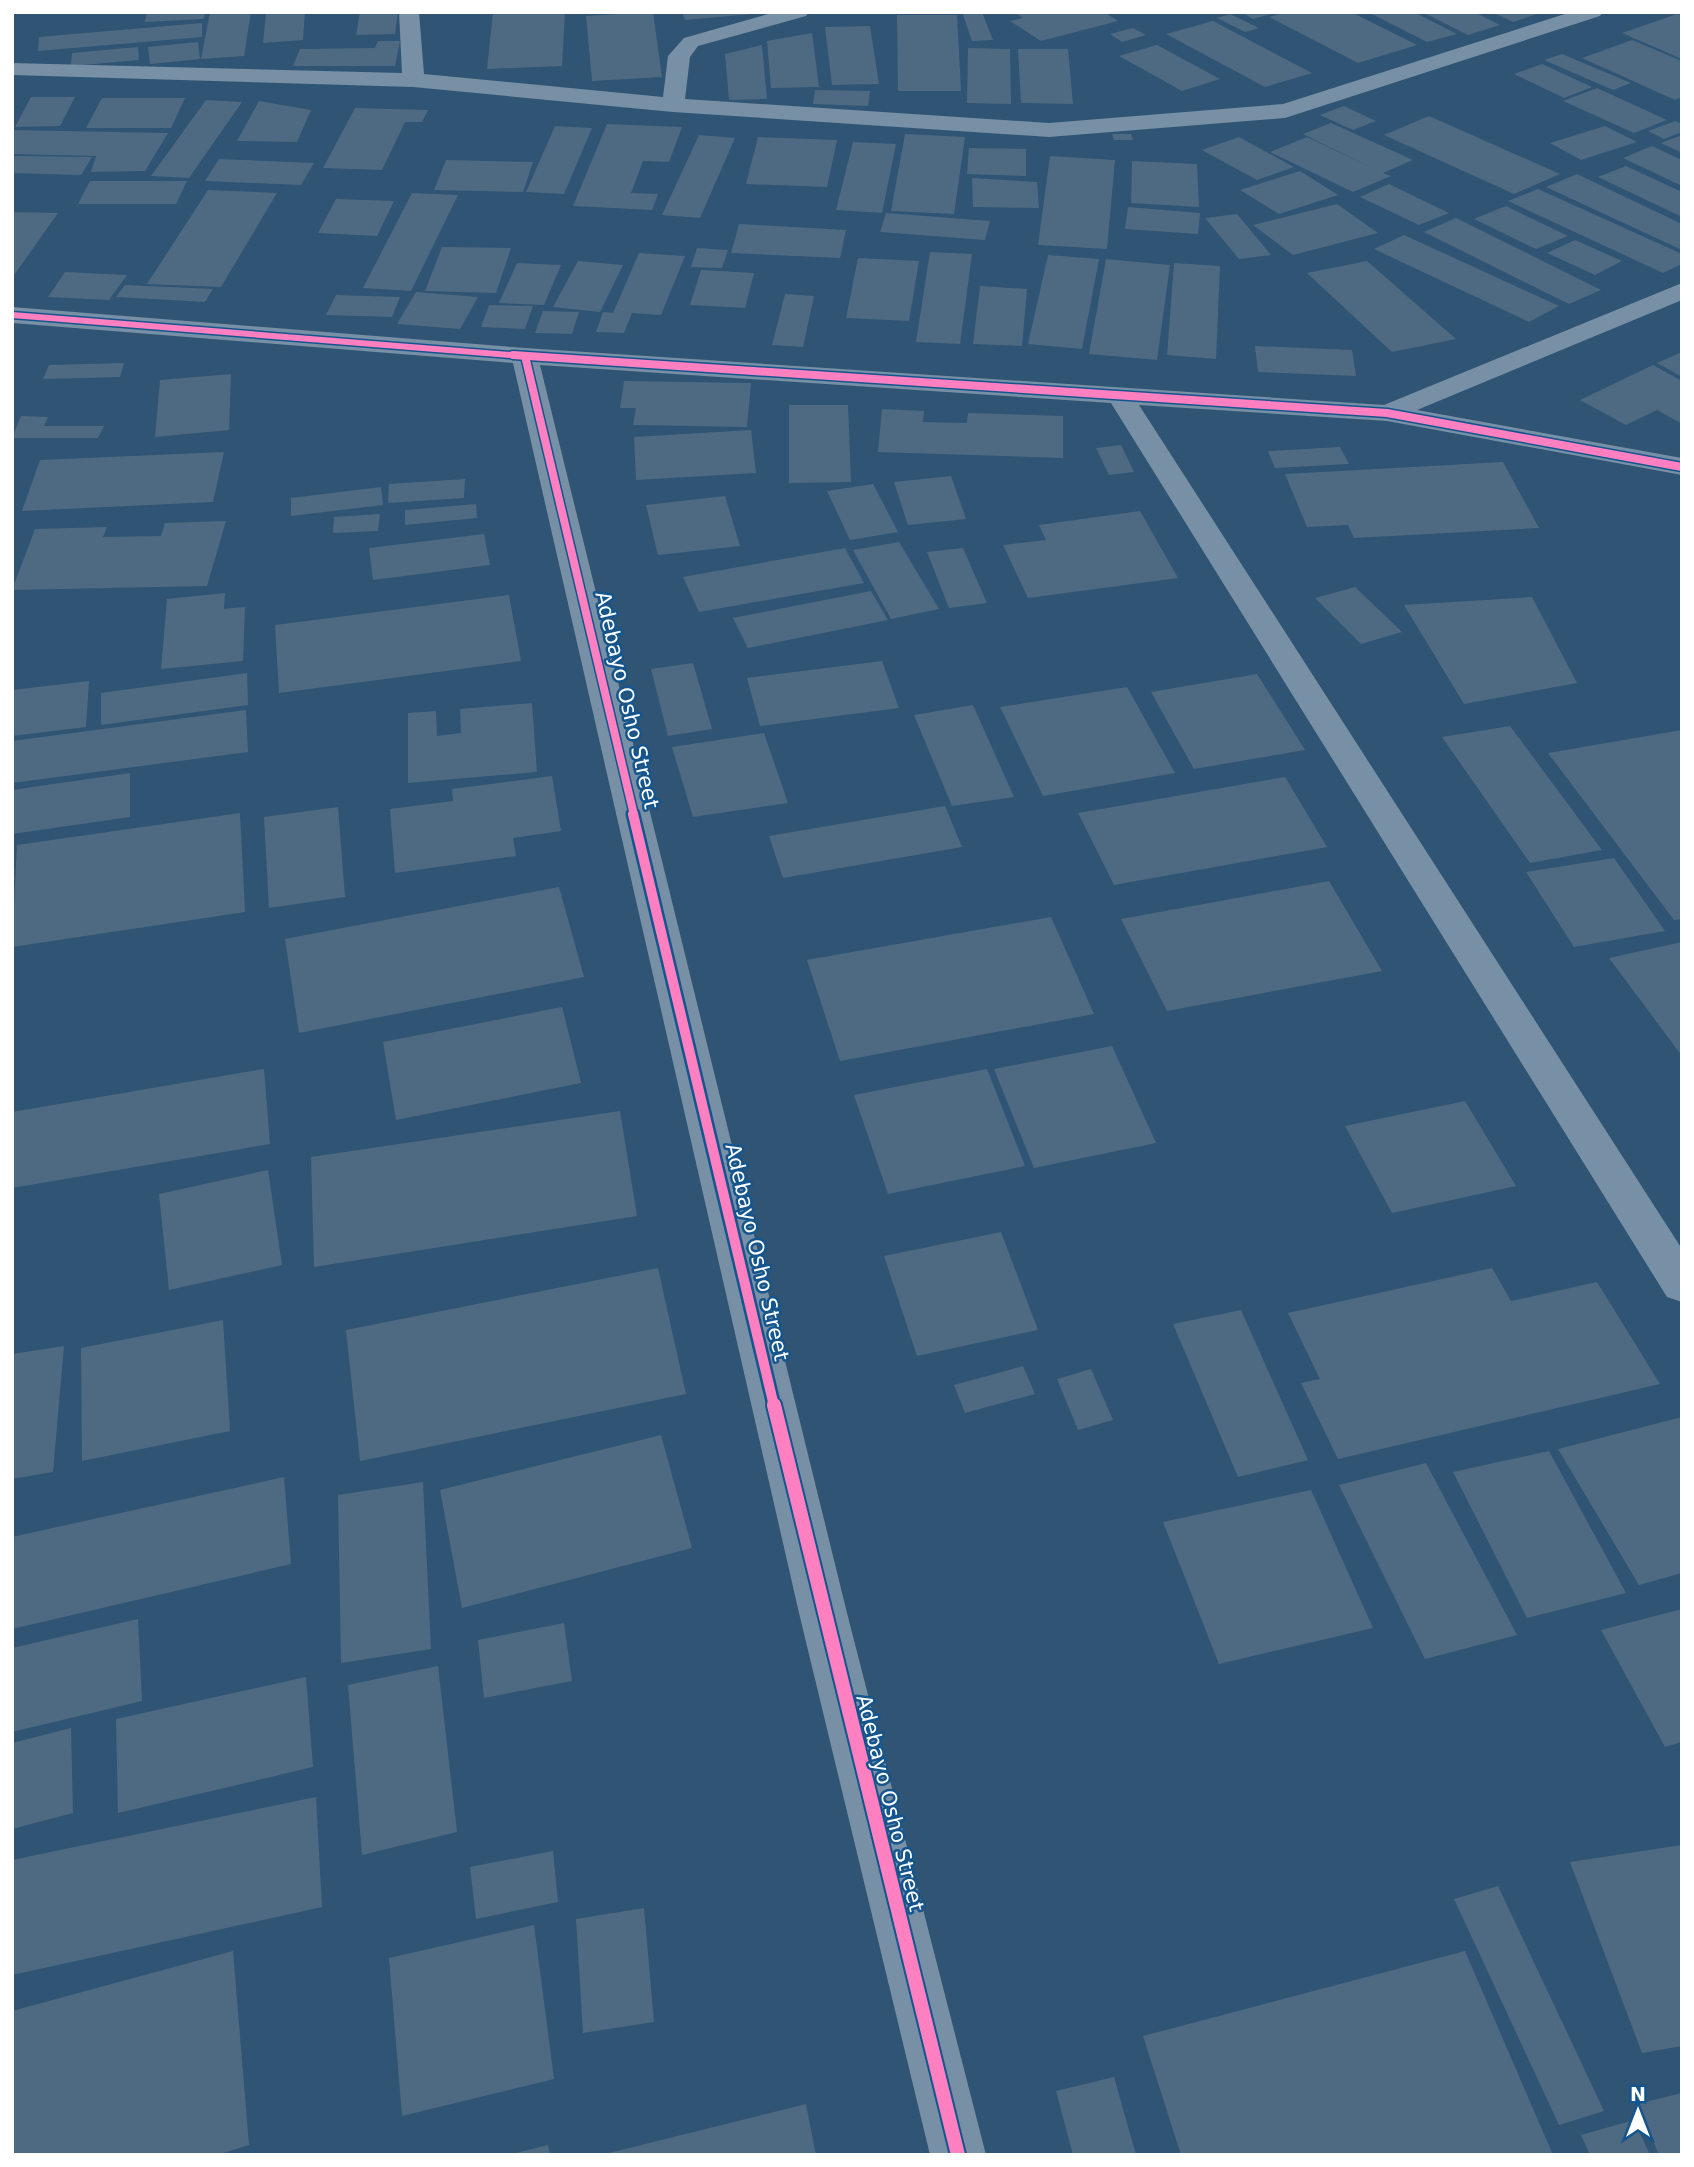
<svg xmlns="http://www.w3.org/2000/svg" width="1694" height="2167" font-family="'DejaVu Sans',sans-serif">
  <rect width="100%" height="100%" fill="#305473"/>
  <g fill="#4d6a82">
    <path d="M147,12H205L204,19L145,22Z"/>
    <path d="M210,12H251L244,56L201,59Z"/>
    <path d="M266,12H305L303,40L263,43Z"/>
    <path d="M360,12H398L395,34L356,35Z"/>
    <path d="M493,12H565L562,66L487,69Z"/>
    <path d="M653,12L662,77L592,81L586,16Z"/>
    <path d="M682,12H752V14L685,20Z"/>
    <path d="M962,12H982L993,40L972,41Z"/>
    <path d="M1013,12H1104L1118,21L1041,41L1010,21L1023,18Z"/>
    <path d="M1241,12H1275V13L1253,19Z"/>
    <path d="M1286,12H1351L1417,45L1358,63L1269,17Z"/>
    <path d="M1368,12H1414L1457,34L1427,42Z"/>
    <path d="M1422,12H1474L1500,25L1468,35Z"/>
    <path d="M1491,12H1540V13L1513,22Z"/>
    <path d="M1230,14L1259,28L1245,32L1217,18Z"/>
    <path d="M1677,14L1682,16V59L1622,33Z"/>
    <path d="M897,15H957L961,91H898Z"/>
    <path d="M1213,21L1312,73L1265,87L1166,34Z"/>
    <path d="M202,23V37L38,51L39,37Z"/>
    <path d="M870,26L879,84L832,85L825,27Z"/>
    <path d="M1133,28L1146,35L1122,42L1110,34Z"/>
    <path d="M812,33L819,87L771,88L767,41Z"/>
    <path d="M1632,40L1682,61V97L1675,100L1582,58Z"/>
    <path d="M378,41H400L395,66H293L300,49L375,48Z"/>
    <path d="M198,42L200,59L150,64L148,47Z"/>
    <path d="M762,45L767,99L729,100L725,54Z"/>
    <path d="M1157,45L1220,79L1182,91L1119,56Z"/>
    <path d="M138,47L139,60L71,66L72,53Z"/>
    <path d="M968,48L1010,49L1011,104L967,103Z"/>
    <path d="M1018,49H1068L1073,104L1021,103Z"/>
    <path d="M1562,54L1631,83L1613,90L1544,60Z"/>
    <path d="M1542,64L1592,87L1564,98L1514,74Z"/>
    <path d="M1597,88L1667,120L1634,133L1563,101Z"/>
    <path d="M815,90L870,91L868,106L813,104Z"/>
    <path d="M31,97H75L60,126L15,127Z"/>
    <path d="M102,98H185L171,128H86Z"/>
    <path d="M206,100L242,102L189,178L151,176Z"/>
    <path d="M259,101L311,110L297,142L237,141Z"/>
    <path d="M1344,106L1376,121L1353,130L1320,115Z"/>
    <path d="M355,108L428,110L422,122H405L382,170L323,168Z"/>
    <path d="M1429,116L1560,174L1514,194L1384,135Z"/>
    <path d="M1675,121L1682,124V132L1664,139L1648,131Z"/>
    <path d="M1331,123L1413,160L1383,173L1391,176L1353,192L1270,152L1307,137L1370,167L1303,134Z"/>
    <path d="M607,124L682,127L669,162L643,161L631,193L658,194L652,210L573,206Z"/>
    <path d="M555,126L592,128L564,194L526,192Z"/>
    <path d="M1605,126L1637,142L1581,160L1550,143Z"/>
    <path d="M12,130L168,133L145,171L91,172L96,156L12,154Z"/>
    <path d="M905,134L965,137L954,214L891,211Z"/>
    <path d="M1112,134H1131L1133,140H1114Z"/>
    <path d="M699,135L735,138L700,218L662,215Z"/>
    <path d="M1682,135V153L1661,143Z"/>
    <path d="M758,137L837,140L827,187L746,184Z"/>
    <path d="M1239,137L1268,153L1294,167L1257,180L1202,150Z"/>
    <path d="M853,142L896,144L882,213L836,210Z"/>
    <path d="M1652,146L1682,160V186L1623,158Z"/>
    <path d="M969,148L1026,149V176L967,174Z"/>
    <path d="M12,156L92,157L81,175L12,173Z"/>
    <path d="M1050,156L1115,160L1107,249L1038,245Z"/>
    <path d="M219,159L314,163L301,185L205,181Z"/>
    <path d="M446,160L533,162L523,192L434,190Z"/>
    <path d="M1132,161L1197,164L1199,207L1131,203Z"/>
    <path d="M1626,166L1682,192V217L1598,177Z"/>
    <path d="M1300,171L1338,195L1279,214L1240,190Z"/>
    <path d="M1577,174L1682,224V250L1546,187Z"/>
    <path d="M972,178L1037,182L1039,208L973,207Z"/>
    <path d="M90,181H187L176,204H78Z"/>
    <path d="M1389,184L1449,213L1419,225L1360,197Z"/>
    <path d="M1538,189L1682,254V264L1663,273L1508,201Z"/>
    <path d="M208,190L277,193L221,287L147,284Z"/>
    <path d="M412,193L458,195L411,291L363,288Z"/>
    <path d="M336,199L394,201L377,236L318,233Z"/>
    <path d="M1337,204L1378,233L1293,255L1253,225Z"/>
    <path d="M1506,206L1568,236L1536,249L1474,219Z"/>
    <path d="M1128,207L1200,213L1198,234L1125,229Z"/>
    <path d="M12,212L58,213L12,278Z"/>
    <path d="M886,213L990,221L985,240L880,232Z"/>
    <path d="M1237,214L1271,255L1239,259L1205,218Z"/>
    <path d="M1456,218L1601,290L1569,304L1424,232Z"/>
    <path d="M739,224L846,230L840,258L731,253Z"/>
    <path d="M1404,235L1559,306L1529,322L1374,249Z"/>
    <path d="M1575,240L1622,261L1595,275L1547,253Z"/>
    <path d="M442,247L511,248L496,293L425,291Z"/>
    <path d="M697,248L728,250L722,268L691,267Z"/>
    <path d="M930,252L972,254L960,344L916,342Z"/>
    <path d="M639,253L685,256L661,315L632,313L624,333L596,332L603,312L613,313Z"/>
    <path d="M1048,255L1099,259L1082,349L1028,344Z"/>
    <path d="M858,258L919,261L909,321L846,318Z"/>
    <path d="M1106,259L1170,265L1157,360L1089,354Z"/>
    <path d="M578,261L623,265L600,312L553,307Z"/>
    <path d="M1367,261L1456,339L1392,352L1307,273Z"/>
    <path d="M517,263L561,265L544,305L499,303Z"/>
    <path d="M1174,263L1220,266L1216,359L1167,355Z"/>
    <path d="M701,270L754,273L745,308L690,305Z"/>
    <path d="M65,272L127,275L109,300L48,297Z"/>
    <path d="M125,285L213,289L205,302L116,297Z"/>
    <path d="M980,286L1027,289L1022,346L973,344Z"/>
    <path d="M416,292L478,297L460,329L397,324Z"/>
    <path d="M785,294L814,296L803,347L772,345Z"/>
    <path d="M336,295L400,297L392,317L326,315Z"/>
    <path d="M489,305L533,306L525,329L481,327Z"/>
    <path d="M543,311L579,312L572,334L535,333Z"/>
    <path d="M1255,346L1352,350L1356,376L1258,372Z"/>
    <path d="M1682,352V377L1657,363Z"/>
    <path d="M124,363L120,377L43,379L49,365Z"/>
    <path d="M1653,365L1682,381V424L1657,410L1626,425L1580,400Z"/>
    <path d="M231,374L229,430L155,437L160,380Z"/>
    <path d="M624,381L751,383L747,427L633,425L636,408H620Z"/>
    <path d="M789,405H848L851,482L789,483Z"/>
    <path d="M882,409L924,411L923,422L967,423L968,413L1063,416V458L878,452Z"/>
    <path d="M21,416L48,417L44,426H104L98,438H12Z"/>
    <path d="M751,430L756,473L636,480L634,437Z"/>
    <path d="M1121,445L1134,472L1109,475L1096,448Z"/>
    <path d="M1340,447L1349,464L1275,468L1268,451Z"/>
    <path d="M224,452L213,502L22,511L40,460Z"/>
    <path d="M1503,462L1539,528L1354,538L1348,525L1307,527L1285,474Z"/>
    <path d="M951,476L966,519L908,525L894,482Z"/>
    <path d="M465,479L464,498L388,503L389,484Z"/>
    <path d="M873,484L898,532L850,540L827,491Z"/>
    <path d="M381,487L383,505L291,516V498Z"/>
    <path d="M725,496L740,546L658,555L646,505Z"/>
    <path d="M476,504L477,518L405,525V510Z"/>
    <path d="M1140,511L1178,578L1028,598L1003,545L1046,540L1039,525Z"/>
    <path d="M380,514L378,531L333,533L334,517Z"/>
    <path d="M226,521L207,586L12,590L35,529L107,527L103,537L161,536L165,523Z"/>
    <path d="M484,534L490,565L373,580L369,548Z"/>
    <path d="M899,542L939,609L891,619L853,550Z"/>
    <path d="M845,548L864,583L699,612L683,577Z"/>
    <path d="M963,548L987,603L949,608L927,552Z"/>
    <path d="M1355,587L1402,632L1361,644L1315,598Z"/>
    <path d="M871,591L888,620L748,648L733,618Z"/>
    <path d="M225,593L224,609L245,607L243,661L161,669L167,599Z"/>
    <path d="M509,595L521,661L279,693L275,625Z"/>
    <path d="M1532,597L1577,683L1464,704L1404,605Z"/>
    <path d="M882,661L899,708L760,726L747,678Z"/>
    <path d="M693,663L712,729L668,736L651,669Z"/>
    <path d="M247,673L248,705L101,725V693Z"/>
    <path d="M1257,674L1305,750L1194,769L1151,692Z"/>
    <path d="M89,681L86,727L12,736V690Z"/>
    <path d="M1127,687L1175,773L1043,796L1000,707Z"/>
    <path d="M532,703L537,772L408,783V713L436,711L437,736L461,733L460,709Z"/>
    <path d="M973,705L1014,797L952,806L914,715Z"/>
    <path d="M246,710L248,752L12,783V741Z"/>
    <path d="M1510,726L1602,850L1530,863L1442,737Z"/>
    <path d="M1682,730V919L1674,920L1548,753Z"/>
    <path d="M764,733L788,803L693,817L672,747Z"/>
    <path d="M130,773V817L12,834V790Z"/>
    <path d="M552,776L561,831L513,838L516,856L395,873L390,809L453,801L452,789Z"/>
    <path d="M1285,777L1327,847L1114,885L1078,813Z"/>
    <path d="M945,806L962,847L783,878L769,836Z"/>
    <path d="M338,807L345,897L269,908L264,817Z"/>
    <path d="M240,813L245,912L12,947L17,845Z"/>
    <path d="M1614,858L1665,931L1574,947L1526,872Z"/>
    <path d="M1329,881L1382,971L1167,1011L1121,919Z"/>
    <path d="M559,887L584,977L299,1033L285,939Z"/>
    <path d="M1051,917L1094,1014L840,1061L807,960Z"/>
    <path d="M1682,942V1051L1679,1052L1609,958Z"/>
    <path d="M562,1007L581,1083L396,1120L383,1042Z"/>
    <path d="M1112,1046L1156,1143L1034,1168L994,1069Z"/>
    <path d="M264,1069L270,1144L12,1188V1112Z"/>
    <path d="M987,1069L1025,1166L888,1194L854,1095Z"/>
    <path d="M1465,1101L1516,1186L1392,1213L1345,1126Z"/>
    <path d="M620,1111L637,1216L314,1267L311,1157Z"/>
    <path d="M268,1170L282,1265L169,1290L159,1194Z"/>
    <path d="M1001,1232L1038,1330L917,1356L884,1256Z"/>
    <path d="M658,1268L686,1394L360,1461L346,1330Z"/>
    <path d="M1492,1268L1511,1301L1597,1282L1660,1384L1338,1459L1301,1383L1320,1379L1288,1313Z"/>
    <path d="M1241,1310L1308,1460L1238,1477L1173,1324Z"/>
    <path d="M223,1320L230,1431L82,1461L81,1348Z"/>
    <path d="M64,1346L53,1472L12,1479V1354Z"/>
    <path d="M1023,1366L1035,1394L965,1413L954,1385Z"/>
    <path d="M1091,1369L1113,1420L1078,1430L1057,1379Z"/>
    <path d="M1682,1417V1573L1639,1585L1558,1449Z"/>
    <path d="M661,1435L692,1548L462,1608L440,1490Z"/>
    <path d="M1549,1451L1626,1593L1527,1618L1453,1472Z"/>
    <path d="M1426,1463L1517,1635L1425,1659L1339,1485Z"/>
    <path d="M284,1477L291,1564L12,1629V1537Z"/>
    <path d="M423,1482L431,1649L341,1663L338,1495Z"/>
    <path d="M1311,1490L1373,1628L1219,1664L1163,1522Z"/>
    <path d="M1682,1609V1742L1665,1747L1601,1630Z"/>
    <path d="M138,1619L142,1701L12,1732V1648Z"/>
    <path d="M564,1623L572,1681L484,1698L478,1640Z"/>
    <path d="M438,1666L457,1832L362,1855L348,1685Z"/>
    <path d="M306,1677L313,1767L118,1813L116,1719Z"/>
    <path d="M71,1728L73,1813L12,1829V1743Z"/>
    <path d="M316,1797L322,1907L12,1975V1860Z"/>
    <path d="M1682,1845V2046L1642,2053L1570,1862Z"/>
    <path d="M553,1851L558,1902L476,1919L470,1867Z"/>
    <path d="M1498,1886L1604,2111L1559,2125L1454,1899Z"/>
    <path d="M644,1908L654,2022L583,2033L576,1919Z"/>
    <path d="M534,1925L554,2079L402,2116L389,1958Z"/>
    <path d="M233,1951L249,2145L217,2155H12V2011Z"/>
    <path d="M1465,1951L1553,2155H1181L1143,2036Z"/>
    <path d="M1114,2077L1136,2155H1073L1056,2091Z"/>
    <path d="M1682,2093V2155H1659L1637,2104Z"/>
    <path d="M806,2104L816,2155H605V2154Z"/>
    <path d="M1634,2120L1650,2155H1590L1581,2135Z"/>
    <path d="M548,2145L550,2155H513L512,2154Z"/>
  </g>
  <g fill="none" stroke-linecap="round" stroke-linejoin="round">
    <g fill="#7790a6" fill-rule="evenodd">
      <path d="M399,12H419L424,74L663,97L668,56L684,38L775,12H809L806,16L698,46L690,57L685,99L1049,123L1283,104L1571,12H1603L1600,16L1285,118L1049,137L673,112L413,87L12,75V63L402,73Z"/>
      <path d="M1682,283V300L1417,410L1682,458V475L1387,421L1139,405L1682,1249V1302L1667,1297L1111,403L540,365L847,1613L986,2155H930L799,1613L513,363L12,323V307L525,348L1384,405Z"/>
    </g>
    <g stroke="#15558e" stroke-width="9">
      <path id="cycleway-far3" d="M12,315L536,357"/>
    </g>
    <g stroke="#15558e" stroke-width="11">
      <g id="cycleway-far2">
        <path d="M513,355L1387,413L1682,467"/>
        <path d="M525,356L634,815"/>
      </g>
    </g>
    <g stroke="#15558e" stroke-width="15">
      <path id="cycleway-far1" d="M633,814L774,1406"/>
    </g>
    <g stroke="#15558e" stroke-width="18">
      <path id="cycleway" d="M774,1405L958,2155"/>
    </g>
    <use href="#cycleway-far3" stroke="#ff80c0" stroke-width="6"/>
    <use href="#cycleway-far2" stroke="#ff80c0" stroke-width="8"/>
    <use href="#cycleway-far1" stroke="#ff80c0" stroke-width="10"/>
    <use href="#cycleway" stroke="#ff80c0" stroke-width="14"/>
  </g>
  <g text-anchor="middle" stroke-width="5" stroke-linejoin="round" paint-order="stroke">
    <g font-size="21" fill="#fff" stroke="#15558e">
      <text transform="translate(627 700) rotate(77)" y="7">Adebayo Osho Street</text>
      <text transform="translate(757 1252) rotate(77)" y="7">Adebayo Osho Street</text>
      <text transform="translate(890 1803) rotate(76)" y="7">Adebayo Osho Street</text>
    </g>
  </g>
  <rect width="1694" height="2167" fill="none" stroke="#ffffff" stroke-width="28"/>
  <g transform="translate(1638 2111)" stroke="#15558e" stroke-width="5" paint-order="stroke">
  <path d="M0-5L12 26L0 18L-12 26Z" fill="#ffffff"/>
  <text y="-10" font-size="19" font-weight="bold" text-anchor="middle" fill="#ffffff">N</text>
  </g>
</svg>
